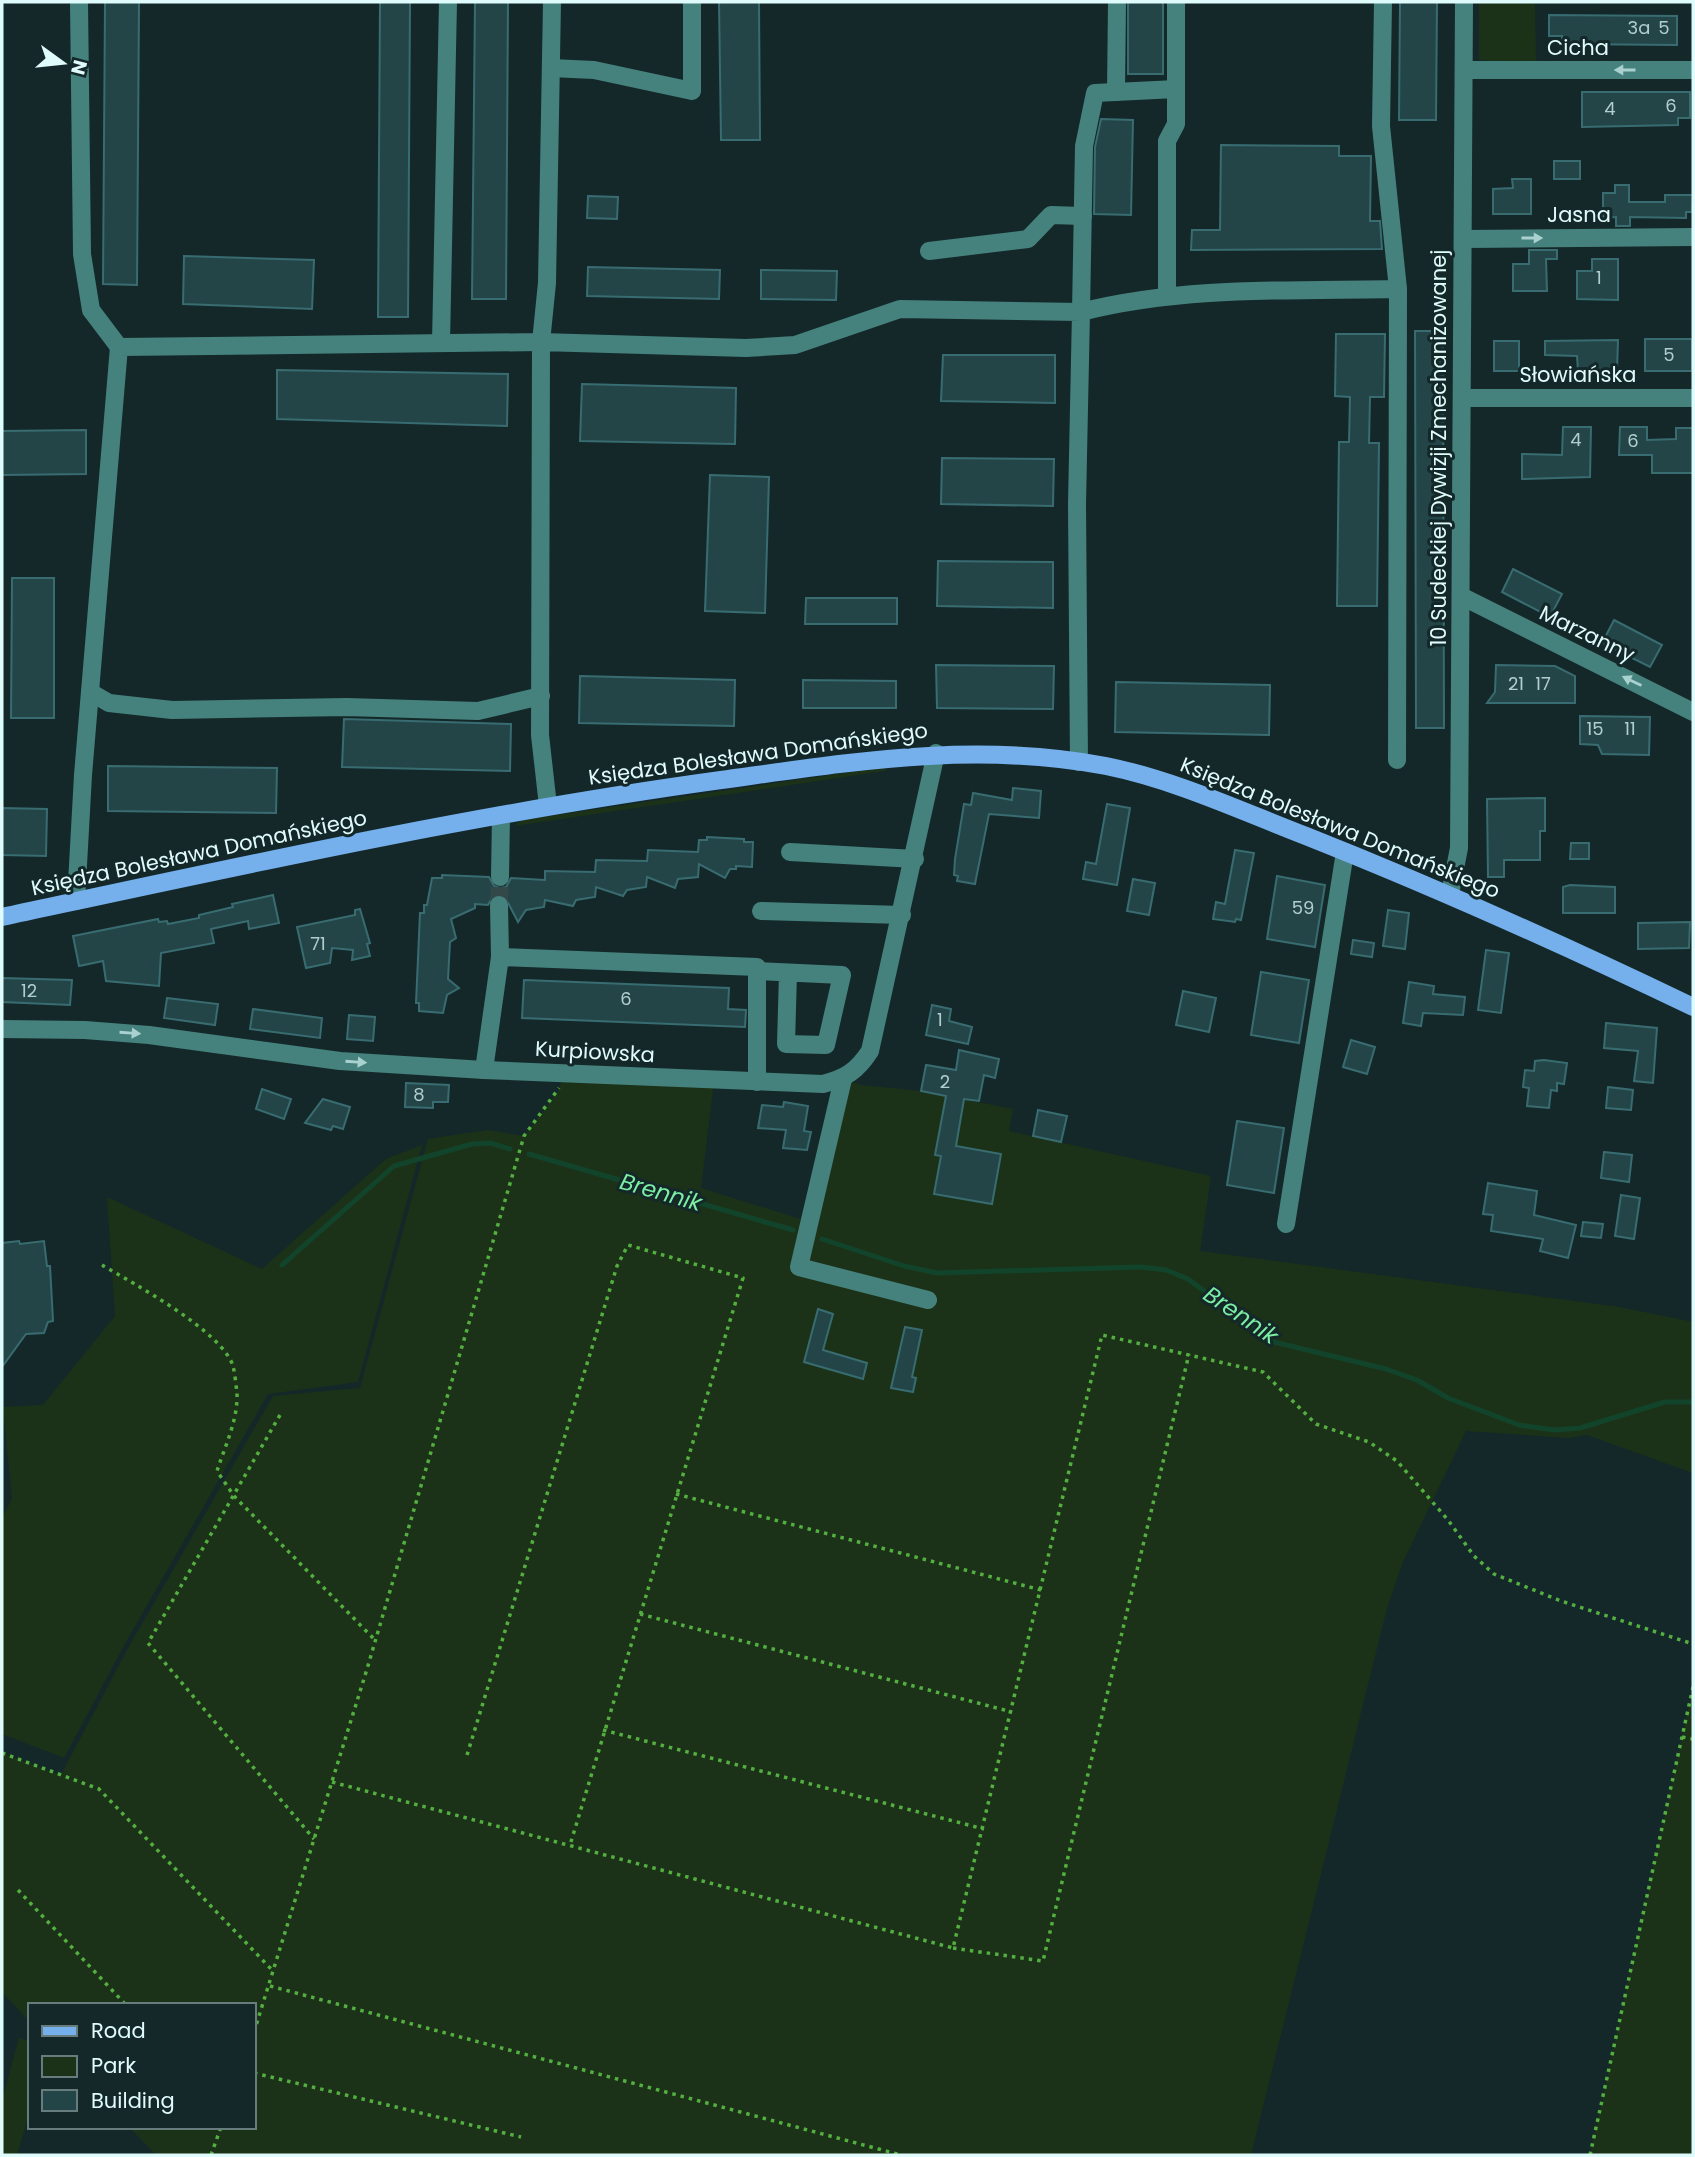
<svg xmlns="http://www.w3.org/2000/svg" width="1695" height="2157" font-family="Poppins,sans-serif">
  <rect width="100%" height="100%" fill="#142829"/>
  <g fill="#1c3218">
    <path d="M1479,2H1535L1536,65L1479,60Z"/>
    <path d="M885,767V771L514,826L522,820Z"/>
    <path d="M564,1073L714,1081L701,1188L810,1222L843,1079L861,1085L921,1091L1013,1109L1009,1131L1211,1176L1200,1251L1619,1307L1693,1322V1473L1587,1435L1568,1438L1466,1431L1402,1564L1387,1608L1251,2155H156L129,2127H254V2005H30V2022L2,1992V1753L61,1775L127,1650L273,1396L360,1388L428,1139L487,1130L524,1136L558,1092Z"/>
    <path d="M422,1145L358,1382L268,1394L127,1640L64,1758L2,1734V1518L12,1499L3,1407L43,1405L115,1316L107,1197L262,1269L386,1159Z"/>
    <path d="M1693,1687V2155H1590Z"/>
    <path d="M19,2038L30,2041V2110L17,2155H2V2101Z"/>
  </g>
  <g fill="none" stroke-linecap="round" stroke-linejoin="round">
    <g stroke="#12442c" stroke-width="5">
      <path d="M529,1154L793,1230"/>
      <path d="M822,1239L904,1266L937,1273L1141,1267L1166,1270L1188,1279L1274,1342L1386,1369L1417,1380L1448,1398L1519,1425L1555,1430L1580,1428L1665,1402H1693"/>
      <path d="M282,1265L394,1166L472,1144L490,1143L510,1149"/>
    </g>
  </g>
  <g fill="#234548" stroke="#386c71" stroke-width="2">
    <path d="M105,2H139L137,285L103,284Z"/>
    <path d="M380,2H410L408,317H378Z"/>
    <path d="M475,2H508L506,299H472Z"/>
    <path d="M719,2H759L760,140H721Z"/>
    <rect x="1128" y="2" width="35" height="72"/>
    <path d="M1400,2H1437L1436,120H1399Z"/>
    <path d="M1549,15L1677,16V45L1562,44V36H1549Z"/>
    <path d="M1582,92H1690V118H1678V125L1582,127Z"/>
    <path d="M1101,119L1133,120L1131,215L1094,214L1095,147Z"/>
    <path d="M1221,145L1339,146V156H1371L1370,221H1380L1382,249L1191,250L1192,230H1220Z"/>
    <rect x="1554" y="161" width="26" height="18"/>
    <path d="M1512,179H1531V214H1493V189L1513,188Z"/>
    <path d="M1615,185H1629V202H1665V195H1693L1692,212H1686V218L1630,217V226H1616V217L1603,218V193H1615Z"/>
    <path d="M588,196L618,197L617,219L587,218Z"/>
    <path d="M1529,250H1557V259H1546L1547,291H1513V264H1529Z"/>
    <path d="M184,256L314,260L312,309L183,304Z"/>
    <path d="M1592,259H1618V300L1577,299V271H1592Z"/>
    <path d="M588,267L720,270L719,299L587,296Z"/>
    <path d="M761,270L837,271L836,300L761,299Z"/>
    <path d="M1415,331H1443L1444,728H1416Z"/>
    <path d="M1336,334H1385L1384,397H1370L1369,443H1379L1377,606H1337L1339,442H1349L1350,397L1335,396Z"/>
    <rect x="1645" y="339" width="47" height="32"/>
    <path d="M1618,340L1617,371H1578L1577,356L1545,355V341Z"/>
    <rect x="1494" y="341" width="25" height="30"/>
    <path d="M943,355H1055V403L941,401Z"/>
    <path d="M277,370L508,374L507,426L277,419Z"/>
    <path d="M582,384L736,388L735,444L580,441Z"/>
    <path d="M1563,427H1591L1590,477L1522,479V454L1562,455Z"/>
    <path d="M1620,427H1647V440L1676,439V428H1693V473H1652V455H1619Z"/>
    <path d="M86,430V474L2,475V431Z"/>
    <path d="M942,458L1054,459L1053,506L941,504Z"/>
    <path d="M710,475L769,477L765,613L705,611Z"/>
    <path d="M938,561L1053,562V608L937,606Z"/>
    <path d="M1513,569L1562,594L1550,617L1502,592Z"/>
    <path d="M12,578H54V718H11Z"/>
    <path d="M806,598H897V624H805Z"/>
    <path d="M1614,620L1662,645L1650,667L1602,643Z"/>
    <path d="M936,665L1054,666L1053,709L937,708Z"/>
    <path d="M1496,665L1555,666L1575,676V703H1487L1495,692Z"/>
    <path d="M580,676L735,680L734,726L579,723Z"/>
    <path d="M803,680L896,681V708H803Z"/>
    <path d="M1116,682L1270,685L1269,735L1115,732Z"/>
    <path d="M1580,716L1650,717L1649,755L1602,754L1598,745L1580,744Z"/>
    <path d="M344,719L511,724L510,771L342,767Z"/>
    <path d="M108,766L277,768L276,813L108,811Z"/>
    <path d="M1013,788L1041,791L1039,818L989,814L975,884L957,881L958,876L954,875L955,859L964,804L971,805L973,793L1012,800Z"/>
    <path d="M1545,798V831H1540V860H1504V877H1488L1487,799Z"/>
    <path d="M1107,804L1130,808L1117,885L1083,879L1086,862L1096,864Z"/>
    <path d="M2,808L47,809L46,856L2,855Z"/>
    <path d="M707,837L744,839V842H753L752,867L736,866V869H730L725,878L699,864L698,877L678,879L675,888L647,877L646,887L627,890L623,896L596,887L595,897L576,900L573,906L545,900L544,907L526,910L518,922L504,895L493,896L488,905L475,904V908L451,919L456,938L450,942L448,979L459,988L447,995L443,1013L419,1011V1003H416L420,913H424V905H427L432,878H442V875L489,877L494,886L500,888L506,887L511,878L545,880V871L595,872L596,860L647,861L648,850L698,852L699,840H707Z"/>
    <path d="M1571,843H1589V859H1570Z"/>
    <path d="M1235,850L1254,853L1241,920L1236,919L1235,922L1213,919L1216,902L1225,904Z"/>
    <path d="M1277,876L1325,885L1315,947L1267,939Z"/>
    <path d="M1133,879L1155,883L1149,915L1127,911Z"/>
    <path d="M1570,885L1615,887V913H1563V887Z"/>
    <path d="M273,895L279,923L249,929L248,921L211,929L214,943L161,953L159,986L106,981L103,961L79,966L73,936L158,919L159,922L167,921L168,924L199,918V915L233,907L232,904Z"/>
    <path d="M360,909L370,943L367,944L370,956L352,960L353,950L332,948L330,963L306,968L297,927L355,915V910Z"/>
    <path d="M1388,910L1409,913L1405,949L1383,946Z"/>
    <path d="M1690,922L1689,948L1638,949V923Z"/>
    <path d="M1353,940L1374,943L1372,957L1351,954Z"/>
    <path d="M1486,950L1509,953L1501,1013L1478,1010Z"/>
    <path d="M1261,972L1309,980L1299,1043L1251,1035Z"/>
    <path d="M2,978L72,980L70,1005L2,1002Z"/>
    <path d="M524,980L729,988L728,1009L746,1010L745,1027L522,1018Z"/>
    <path d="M1409,982L1434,986L1433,994L1465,997L1463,1015L1423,1013L1421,1026L1403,1023Z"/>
    <path d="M1183,991L1216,998L1209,1032L1176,1025Z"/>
    <path d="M167,998L218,1004L215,1025L164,1018Z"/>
    <path d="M932,1005L951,1009L949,1021L972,1027L968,1044L926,1035Z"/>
    <path d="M253,1009L322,1018L320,1038L250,1029Z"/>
    <path d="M349,1015L375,1017L373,1041L347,1039Z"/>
    <path d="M1606,1023L1657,1028L1653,1083L1634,1081L1638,1051L1604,1048Z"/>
    <path d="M1351,1040L1375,1047L1367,1074L1343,1067Z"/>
    <path d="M959,1050L999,1059L995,1078L984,1075L979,1101L964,1099L956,1146L1001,1154L992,1204L934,1194L941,1156L935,1155L946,1096L921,1091L926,1065L956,1070Z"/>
    <path d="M1544,1060L1567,1063L1564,1084L1557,1083V1091L1551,1090L1549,1108L1527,1106L1529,1088L1523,1087L1525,1070L1534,1071L1535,1061Z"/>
    <path d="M406,1083L449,1085L448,1102H433V1108L405,1107Z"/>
    <path d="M1608,1087L1633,1090L1631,1110L1606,1108Z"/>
    <path d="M262,1089L291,1099L284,1119L256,1109Z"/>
    <path d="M323,1099L350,1107L343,1129L333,1126L331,1130L305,1123Z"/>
    <path d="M784,1102L808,1106L804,1131L811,1132L807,1150L783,1148L786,1130L758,1128L762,1105L783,1107Z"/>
    <path d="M1038,1110L1067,1116L1061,1142L1033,1136Z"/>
    <path d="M1237,1121L1284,1128L1274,1193L1227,1185Z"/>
    <path d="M1604,1152L1632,1155L1629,1182L1601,1178Z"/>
    <path d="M1488,1183L1537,1191L1534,1215L1576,1225L1568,1258L1540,1251L1543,1239L1491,1231L1493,1215L1483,1214Z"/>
    <path d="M1621,1195L1640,1198L1634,1239L1615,1236Z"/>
    <path d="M1583,1222L1603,1224L1601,1238L1581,1236Z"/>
    <path d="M19,1241L20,1244L44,1241L47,1266H50L53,1321L48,1322L44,1333L26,1334L2,1367V1243Z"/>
    <path d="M818,1309L833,1314L823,1350L867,1363L863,1379L804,1362Z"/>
    <path d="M905,1327L922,1330L912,1377L916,1378L913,1392L891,1388Z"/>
  </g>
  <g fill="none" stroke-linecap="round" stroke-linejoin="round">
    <path stroke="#334848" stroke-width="18" stroke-dasharray="18 9" stroke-linecap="butt" d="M499,905L500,877"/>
    <g stroke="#54af41" stroke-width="3.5" stroke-dasharray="3.5 5" stroke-linecap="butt">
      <path d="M102,1265C134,1284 222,1331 233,1366C235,1374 236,1385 237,1393C238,1420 225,1446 217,1471L234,1496L375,1640"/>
      <path d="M280,1415L148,1643L314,1839"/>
      <path d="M676,1494L1041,1590"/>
      <path d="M640,1614L1012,1712"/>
      <path d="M603,1730L984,1829"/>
      <path d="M1682,1737L1693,1739"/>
      <path d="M2,1753L99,1789L273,1971"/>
      <path d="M467,1755L617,1266L628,1245L743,1278L570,1845"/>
      <path d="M332,1782L953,1948L1102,1335L1263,1372L1316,1424L1369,1442L1397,1461L1448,1520L1474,1556L1494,1574L1561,1601L1693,1644"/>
      <path d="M18,1890L126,2005"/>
      <path d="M953,1948L1043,1961L1189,1354"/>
      <path d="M270,1986L901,2155"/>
      <path d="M254,2032L367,1669L524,1136L559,1088"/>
      <path d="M254,2073L521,2137"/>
      <path d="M211,2155L221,2127"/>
      <path d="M1590,2155L1693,1687"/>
    </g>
    <g stroke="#45827d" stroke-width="18">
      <path d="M79,2L82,254L91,310L119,347"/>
      <path d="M1383,2L1381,126L1398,289"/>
      <path d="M551,68L594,70L692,91V2"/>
      <path d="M1464,70H1693"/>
      <path d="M1176,89L1095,93L1084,146L1081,312C1184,286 1292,291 1398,289L1397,760"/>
      <path d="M1116,92L1117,2"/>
      <path d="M1464,239L1693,237"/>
      <path d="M929,251L1028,239L1051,215L1083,216"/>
      <path d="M1167,296V141L1176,124V2"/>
      <path d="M441,343L448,2"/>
      <path d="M1463,398H1693"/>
      <path d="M1461,596L1693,712"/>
      <path d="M90,692L109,703L172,710L347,707L478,711L541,696"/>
      <path d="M548,806L540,735L541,342L746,348L795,345L900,309L1081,312L1077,504L1079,762"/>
      <path d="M790,852L915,859"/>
      <path d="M500,877L501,815"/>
      <path d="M1450,894L1459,848L1464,2"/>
      <path d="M76,901L83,775L119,347L541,342L547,283L552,2"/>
      <path d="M499,905L500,957"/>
      <path d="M761,911L902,915"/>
      <path d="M757,971L842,975L826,1045L786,1044L788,973"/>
      <path d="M2,1029L85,1030L149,1035L340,1061L484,1070L823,1084C846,1078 857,1071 870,1051L936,753"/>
      <path d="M484,1070L500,957L757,967V1082"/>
      <path d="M843,1079L799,1267L928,1300"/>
      <path d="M1286,1224L1345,852"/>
    </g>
    <path stroke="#75b0ed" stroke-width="18" d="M2,917C240,866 479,813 721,780C852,762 974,741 1106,766C1175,780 1241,811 1306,836C1437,888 1566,946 1693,1007"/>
  </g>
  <defs><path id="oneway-solid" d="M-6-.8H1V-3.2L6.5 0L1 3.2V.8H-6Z" transform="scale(1.75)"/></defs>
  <g fill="#aad1cf">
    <use href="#oneway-solid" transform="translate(1625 70) rotate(180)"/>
    <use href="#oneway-solid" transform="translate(1532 238)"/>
    <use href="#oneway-solid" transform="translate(1632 681) rotate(-154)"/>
    <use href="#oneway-solid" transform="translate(130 1033) rotate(4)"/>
    <use href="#oneway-solid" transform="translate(356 1062) rotate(4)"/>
  </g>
  <g text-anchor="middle" stroke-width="6" stroke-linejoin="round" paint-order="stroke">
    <g font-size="18" fill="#b1cece">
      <text x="1639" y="34">3a</text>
      <text x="1664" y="34">5</text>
      <text x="1671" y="112">6</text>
      <text x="1610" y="115">4</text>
      <text x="1599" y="284">1</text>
      <text x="1669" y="361">5</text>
      <text x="1576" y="446">4</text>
      <text x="1633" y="447">6</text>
      <text x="1516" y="690">21</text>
      <text x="1543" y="690">17</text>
      <text x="1595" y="735">15</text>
      <text x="1630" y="735">11</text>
      <text x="1303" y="914">59</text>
      <text x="318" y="950">71</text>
      <text x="29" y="997">12</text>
      <text x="626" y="1005">6</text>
      <text x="940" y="1026">1</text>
      <text x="945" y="1088">2</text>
      <text x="419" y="1101">8</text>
    </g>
    <g font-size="21" fill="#e0fbfb" stroke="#142829">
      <text x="1578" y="55">Cicha</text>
      <text x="1579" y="222">Jasna</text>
      <text x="1578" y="382">Słowiańska</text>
      <text transform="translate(1439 448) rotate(-90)" y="7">10 Sudeckiej Dywizji Zmechanizowanej</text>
      <text transform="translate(1587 634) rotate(26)" y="7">Marzanny</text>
      <text transform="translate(758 754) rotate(-8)" y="7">Księdza Bolesława Domańskiego</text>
      <text transform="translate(1340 828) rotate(22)" y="7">Księdza Bolesława Domańskiego</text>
      <text transform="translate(199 853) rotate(-12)" y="7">Księdza Bolesława Domańskiego</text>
      <text transform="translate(595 1052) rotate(3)" y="7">Kurpiowska</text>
    </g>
    <g font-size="23" font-style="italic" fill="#7beea3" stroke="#142829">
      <text transform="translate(661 1192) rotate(16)" y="8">Brennik</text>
      <text transform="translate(1241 1315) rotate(34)" y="8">Brennik</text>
    </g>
  </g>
  <rect width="1695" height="2157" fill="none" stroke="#e0fbfb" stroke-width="7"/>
  <rect x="28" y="2003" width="228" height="126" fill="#142829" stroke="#667c7d" stroke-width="2"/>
  <rect x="42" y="2026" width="35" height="10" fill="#75b0ed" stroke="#667c7d" stroke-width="2"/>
  <text x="91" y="2038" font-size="21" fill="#e0fbfb">Road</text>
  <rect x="42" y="2056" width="35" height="21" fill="#1c3218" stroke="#667c7d" stroke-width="2"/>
  <text x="91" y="2073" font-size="21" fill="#e0fbfb">Park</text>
  <rect x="42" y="2090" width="35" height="21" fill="#234548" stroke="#667c7d" stroke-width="2"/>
  <text x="91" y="2108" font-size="21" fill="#e0fbfb">Building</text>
  <g transform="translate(63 63) rotate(105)" stroke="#142829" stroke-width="5" paint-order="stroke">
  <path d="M0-5L12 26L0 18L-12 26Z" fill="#e0fbfb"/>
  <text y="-10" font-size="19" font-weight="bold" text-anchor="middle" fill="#e0fbfb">N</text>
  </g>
</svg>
